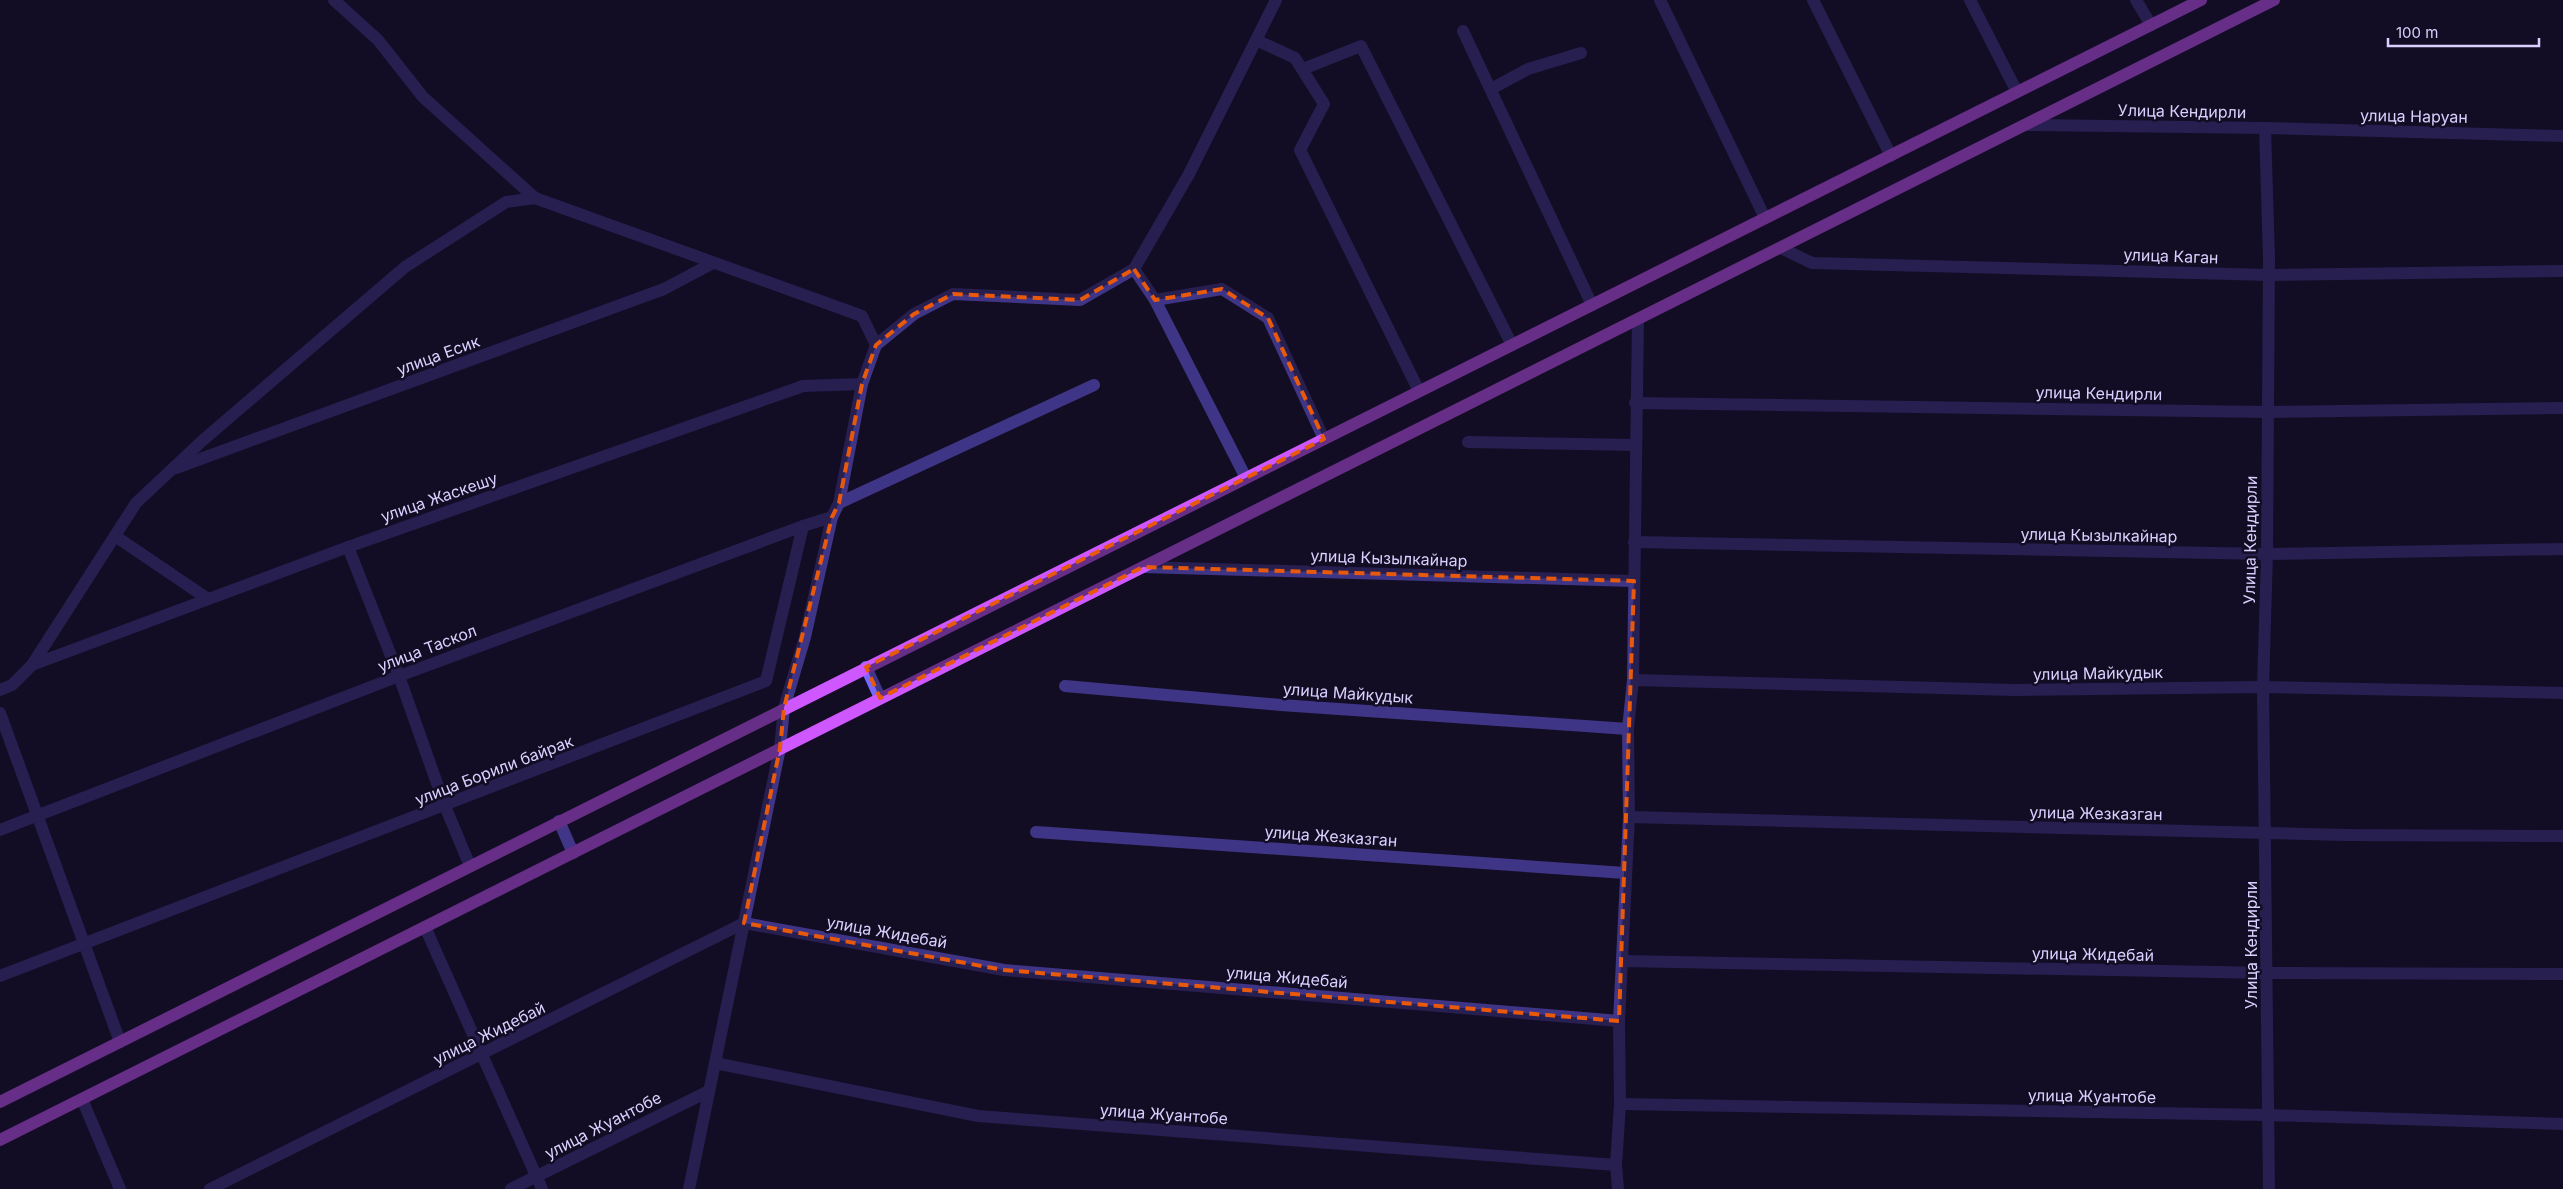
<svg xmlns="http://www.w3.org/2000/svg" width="2563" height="1189" font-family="Inter,sans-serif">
  <rect width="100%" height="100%" fill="#130d24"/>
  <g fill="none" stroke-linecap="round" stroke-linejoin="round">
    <g stroke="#3f3586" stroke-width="12">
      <path d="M334,0L378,40L423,97L535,198"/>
      <path d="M1660,0L1765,218"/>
      <path d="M1813,0L1891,156"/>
      <path d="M1970,0L2017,92"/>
      <path d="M2136,0L2151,25"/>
      <path d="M1463,31L1592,305"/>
      <path d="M1256,40L1295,58L1324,104L1300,150L1419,391"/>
      <path d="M1303,69L1361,46L1512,345"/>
      <path d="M1491,89L1528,69L1581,53"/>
      <path d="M2028,125L2265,128L2269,258L2267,554L2263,687L2269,1189"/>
      <path d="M2265,128L2563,136"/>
      <path d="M1781,248L1812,263L2269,275L2563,271"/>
      <path d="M1134,269L1155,300L1246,478"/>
      <path d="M1155,300L1222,289L1268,318L1324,439"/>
      <path d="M876,345L914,314L953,294L1080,300L1134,269L1189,174L1276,0"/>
      <path d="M1635,403L2268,412L2563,408"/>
      <path d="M1468,442L1635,445"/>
      <path d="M176,468L664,289L713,263"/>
      <path d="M839,503L1094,385"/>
      <path d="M115,536L208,599"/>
      <path d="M1634,542L2267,554L2563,549"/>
      <path d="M348,547L399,676L445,806L470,866"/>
      <path d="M1143,567L1634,581"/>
      <path d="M32,665L348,547L803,386L862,384"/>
      <path d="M1633,680L2015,690L2263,687L2563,693"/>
      <path d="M1065,686L1281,705L1628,729"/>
      <path d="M0,690L12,685L32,665L136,503L202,441L405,267L506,202L535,198L862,316L876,345L862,384L839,503L832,517L805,637L784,708"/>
      <path d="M0,713L120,1042"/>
      <path d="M1629,817L2345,835L2563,836"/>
      <path d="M0,830L399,676L803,526L832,517"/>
      <path d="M1036,832L1625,873"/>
      <path d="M425,927L542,1189"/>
      <path d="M1622,961L2268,973L2563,974"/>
      <path d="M0,976L766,681L803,526"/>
      <path d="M715,1063L978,1116L1616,1165"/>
      <path d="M82,1099L120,1189"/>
      <path d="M1620,1104L2267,1115L2563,1124"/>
      <path d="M210,1189L744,923L1004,970L1619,1021"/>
      <path d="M511,1189L709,1091"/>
      <path d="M1618,1189L1616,1165L1620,1104L1619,1021L1629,817L1628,729L1633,680L1638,319"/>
    </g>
    <path stroke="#3f3586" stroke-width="12" d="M689,1189L780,748L784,708"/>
    <g stroke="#7867ff" stroke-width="12">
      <path d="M866,667L880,698"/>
      <path d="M559,821L573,853"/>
    </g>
    <g stroke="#cf57ff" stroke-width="12">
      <path d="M0,1102L2201,0"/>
      <path d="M0,1140L2274,0"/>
    </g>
  </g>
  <path d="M0 0H2563V1189H0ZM1134,269L1155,300L1222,289L1268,318L1324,439L866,667L880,698L1143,567L1634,581L1619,1021L1004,970L744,923L780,748L784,708L832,517L839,503L862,384L876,345L914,314L953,294L1080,300Z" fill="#130d24" fill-opacity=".55" fill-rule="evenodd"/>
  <path fill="none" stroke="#e8590c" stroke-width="4" stroke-dasharray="10 6" stroke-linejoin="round" d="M1134,269L1155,300L1222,289L1268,318L1324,439L866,667L880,698L1143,567L1634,581L1619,1021L1004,970L744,923L780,748L784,708L832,517L839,503L862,384L876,345L914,314L953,294L1080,300Z"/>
  <g text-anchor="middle" stroke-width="5" stroke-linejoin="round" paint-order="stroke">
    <g font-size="16" fill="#d9d0ff" stroke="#130d24">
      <text transform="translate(2182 111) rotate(1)" y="6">Улица Кендирли</text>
      <text transform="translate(2414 116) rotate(1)" y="6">улица Наруан</text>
      <text transform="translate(2171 256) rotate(2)" y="6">улица Каган</text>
      <text transform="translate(438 355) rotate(-20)" y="6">улица Есик</text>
      <text transform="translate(2099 393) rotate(1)" y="6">улица Кендирли</text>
      <text transform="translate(439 497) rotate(-19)" y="6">улица Жаскешу</text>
      <text transform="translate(2099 535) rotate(1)" y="6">улица Кызылкайнар</text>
      <text transform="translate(2250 540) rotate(-89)" y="6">Улица Кендирли</text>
      <text transform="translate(1389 558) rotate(2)" y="6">улица Кызылкайнар</text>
      <text transform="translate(427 648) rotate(-21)" y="6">улица Таскол</text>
      <text transform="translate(2098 673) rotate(-1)" y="6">улица Майкудык</text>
      <text transform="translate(1348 693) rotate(4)" y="6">улица Майкудык</text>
      <text transform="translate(494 770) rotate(-21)" y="6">улица Борили байрак</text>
      <text transform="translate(2096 813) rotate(1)" y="6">улица Жезказган</text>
      <text transform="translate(1331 836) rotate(4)" y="6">улица Жезказган</text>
      <text transform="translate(887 932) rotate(10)" y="6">улица Жидебай</text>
      <text transform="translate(2251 945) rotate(-90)" y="6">Улица Кендирли</text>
      <text transform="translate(2093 954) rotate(1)" y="6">улица Жидебай</text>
      <text transform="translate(1287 977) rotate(5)" y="6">улица Жидебай</text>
      <text transform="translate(489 1033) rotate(-26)" y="6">улица Жидебай</text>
      <text transform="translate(2092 1096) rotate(1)" y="6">улица Жуантобе</text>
      <text transform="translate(1164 1114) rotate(4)" y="6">улица Жуантобе</text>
      <text transform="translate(603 1125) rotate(-27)" y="6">улица Жуантобе</text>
    </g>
  </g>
  <path d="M2388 38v8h151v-8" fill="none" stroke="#d9d0ff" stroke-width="2.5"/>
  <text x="2396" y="38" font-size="15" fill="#d9d0ff" stroke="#130d24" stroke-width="4" paint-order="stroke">100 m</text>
</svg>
